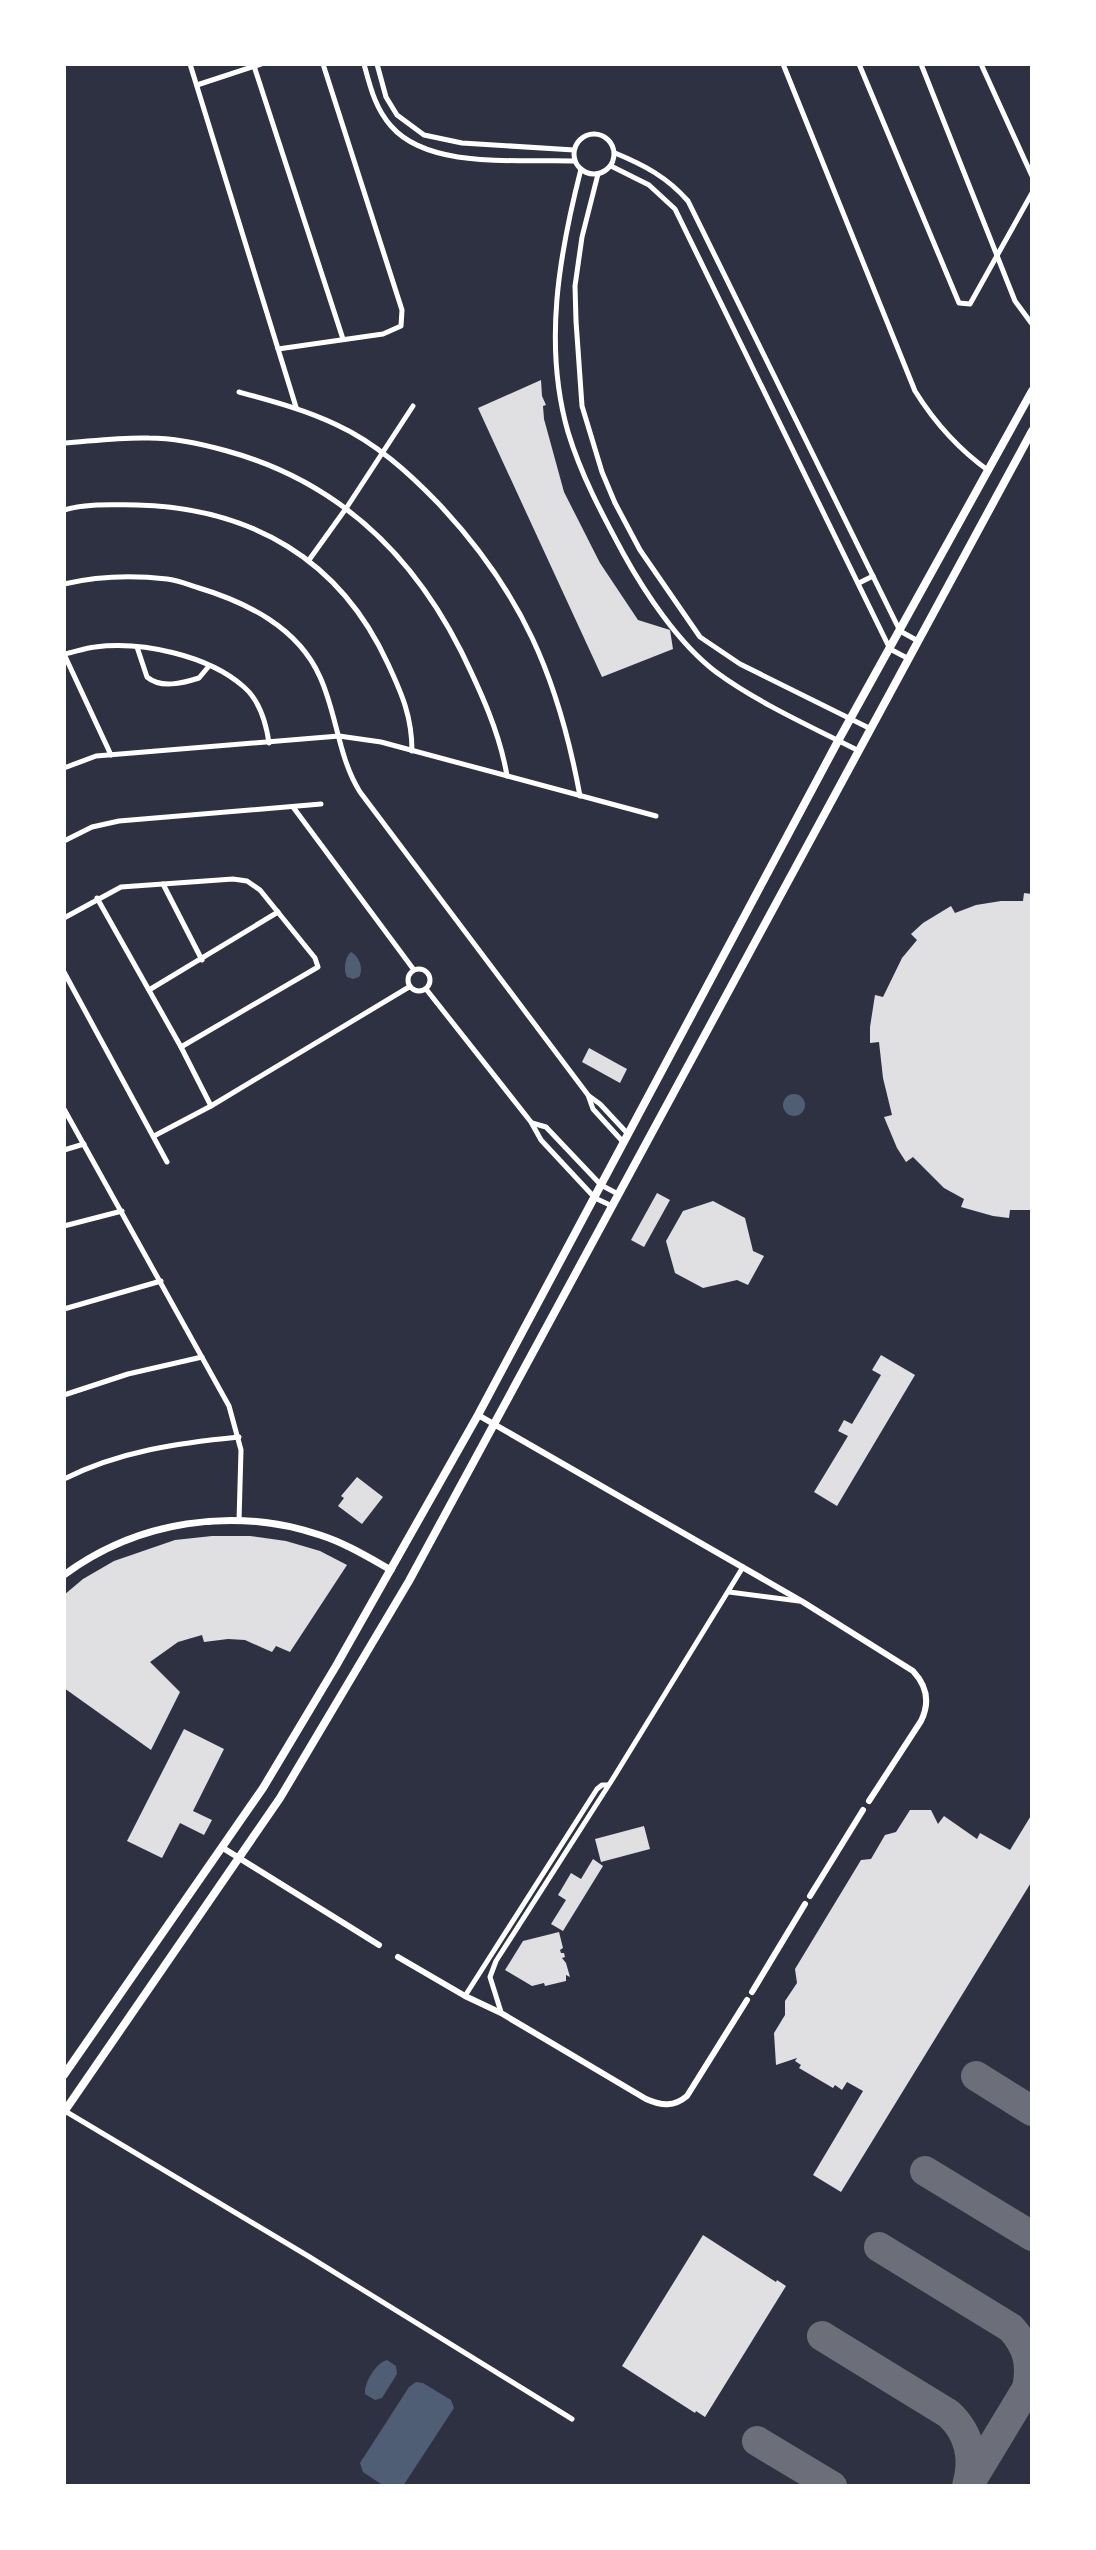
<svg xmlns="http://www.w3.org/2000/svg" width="1096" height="2550" font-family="Helvetica,sans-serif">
  <rect width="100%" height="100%" fill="#2d3142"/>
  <g fill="#4f5d75">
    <path d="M351,952C359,956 364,969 359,977L353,979L347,977C343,971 345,956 351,952Z"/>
    <circle cx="794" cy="1105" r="11"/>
    <path d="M387,2360L396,2366L397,2374L382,2398L375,2400L365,2394C364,2382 376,2363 387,2360Z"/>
    <path d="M416,2382L423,2383L451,2400L454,2408L403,2486H384L363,2472L360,2463L409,2387Z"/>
  </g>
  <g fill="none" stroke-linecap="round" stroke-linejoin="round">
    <g stroke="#6c6f7a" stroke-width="30">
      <path d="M976,2076L1032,2111"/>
      <path d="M925,2171L1032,2236"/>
      <path d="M879,2247L1011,2328C1028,2347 1032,2364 1027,2389"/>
      <path d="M822,2336L949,2414C970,2434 975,2459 967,2486"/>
      <path d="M757,2441L832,2486"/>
      <path d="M971,2481L1032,2380"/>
    </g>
  </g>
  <g fill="#e0e0e3">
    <path d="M541,380L542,396L546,405L543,406L544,419L564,492L600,563L638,620L670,630L673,649L602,677L478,408Z"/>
    <path d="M1024,893L1032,894V1210H1010L1009,1218L993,1216L961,1207L964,1199L944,1188L913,1157L906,1162L897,1148L884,1117L892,1115L883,1078L879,1042L870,1043V1027L875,995L883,997L902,958L917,940L911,934L923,923L951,906L955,913L976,905L1001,901H1023Z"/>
    <path d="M589,1048L627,1069L620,1083L582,1062Z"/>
    <path d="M657,1193L670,1200L644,1247L631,1240Z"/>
    <path d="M713,1201L745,1218L753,1251L764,1256L748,1285L737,1280L703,1288L675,1273L666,1241L683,1211Z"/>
    <path d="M881,1355L915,1375L837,1506L814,1492L848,1436L838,1431L844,1420L852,1424L881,1375L872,1370Z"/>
    <path d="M357,1477L383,1497L362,1524L338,1506L344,1498L341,1496Z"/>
    <path d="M212,1536H250L286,1541L320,1551L347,1565L290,1652L276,1646L272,1652L245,1640L228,1639L204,1642L202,1635L178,1642L150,1662L180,1692L151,1750L64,1688V1595L83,1579L114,1561L175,1540Z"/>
    <path d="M184,1729L224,1749L193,1811L212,1820L204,1835L180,1823L162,1858L127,1841Z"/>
    <path d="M910,1810H931L938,1824L944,1816L977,1839L980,1833L1010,1850L1032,1814V1881L841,2192L813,2175L863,2091L847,2082L842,2090L835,2085L833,2088L799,2068L801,2065L795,2061L797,2058L776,2065L774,2033L785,2015V2001L797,1983L795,1969L861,1860L871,1859L885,1835L896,1832Z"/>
    <path d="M644,1826L650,1849L601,1862L595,1839Z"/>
    <path d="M593,1859L603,1866L563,1931L551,1924L566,1900L558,1895L571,1873L581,1879Z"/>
    <path d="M559,1932L563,1948L560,1950L561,1953H564L565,1957L562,1958L566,1963L570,1977L566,1975V1981L545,1986L544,1983L532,1986L505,1970L523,1941Z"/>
    <path d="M703,2235L776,2282L777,2280L786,2286L705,2417L696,2411L695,2413L622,2366Z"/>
  </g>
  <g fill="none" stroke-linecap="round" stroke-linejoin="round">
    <g stroke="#fff" stroke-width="5">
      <path d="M190,64L296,407"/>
      <path d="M364,64C370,86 375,108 391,126C429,170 521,159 575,161"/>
      <path d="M377,64L386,97L397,115L424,135L462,143L574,150"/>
      <path d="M783,64L915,391C935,423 958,449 989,471"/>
      <path d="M859,64L959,303L970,304L1032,193"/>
      <path d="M921,64L1015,301L1032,324"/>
      <path d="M981,64L1032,176"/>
      <path d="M254,66L343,339"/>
      <path d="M197,85L261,64"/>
      <circle cx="594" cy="154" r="20"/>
      <path d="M615,153C644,165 667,177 688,201L900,631L918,641"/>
      <path d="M611,166L649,185L675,209L890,649L909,659"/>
      <path d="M581,169C559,255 543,345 568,432C581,475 602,514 623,553C645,593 679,644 716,672C758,703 812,727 859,751"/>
      <path d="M598,174L582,237L575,286L576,321L582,406L602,472L615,503L640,550L700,637L740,664L871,729"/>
      <path d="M278,349L383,334L401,326L402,310L323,64"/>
      <path d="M239,392C272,401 306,410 337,425C376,443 409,473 438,503C522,592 558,677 580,796"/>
      <path d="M64,443C92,441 121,437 149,438C175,438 202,444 227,451C336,481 411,552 461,651C480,690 500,733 507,776"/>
      <path d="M64,510C86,503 114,505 137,505C251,508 340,559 388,664C402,694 412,717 412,751"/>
      <path d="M309,560L347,507L413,406"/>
      <path d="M859,583L873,576"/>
      <path d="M64,584C98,576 132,575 167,579C177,580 187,584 196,587C246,602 298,627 320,677C337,714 338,757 360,792L588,1095L593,1109L624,1143"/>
      <path d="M137,647L147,677C161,689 183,683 199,678L209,666"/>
      <path d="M64,654L111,755"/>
      <path d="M65,654C75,652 85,648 95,647C141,641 208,655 244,687C260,701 266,722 269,743"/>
      <path d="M64,768L96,756L339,736L381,742L656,816"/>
      <path d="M293,807L414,970"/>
      <path d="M64,841L92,827L119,821L321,804"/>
      <path d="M163,884L202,960"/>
      <path d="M97,898L181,1047L211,1106"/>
      <path d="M64,918L121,887L233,879L247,881L260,890L315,958L318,967L181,1047"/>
      <circle cx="419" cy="980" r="11"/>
      <path d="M64,972L167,1162"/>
      <path d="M426,989L531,1122L541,1140L595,1198L612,1206"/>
      <path d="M149,990L278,912"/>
      <path d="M589,1096L600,1104L627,1133"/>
      <path d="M64,1109L229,1406L241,1450L239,1521"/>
      <path d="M532,1123L546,1127L601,1185L618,1194"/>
      <path d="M154,1136L211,1106L409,987"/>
      <path d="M64,1150L84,1144"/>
      <path d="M64,1226L122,1211"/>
      <path d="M64,1309L161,1281"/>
      <path d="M64,1395L128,1374L202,1357"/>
      <path d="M64,1479C120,1451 178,1443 239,1437"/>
      <path d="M729,1592L799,1601"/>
      <path d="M465,1996L597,1789L602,1785H608"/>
      <path d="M501,2012L490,1977L496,1961L612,1780L743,1567"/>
      <path d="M65,2111L308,2256L572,2419"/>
    </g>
    <g stroke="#fff" stroke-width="6">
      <path d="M478,1415L803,1602L913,1671C927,1686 930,1703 921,1721L869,1801"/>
      <path d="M223,1848L379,1945"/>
      <path d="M810,1896L863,1810"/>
      <path d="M398,1957L465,1996L501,2013L646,2099C662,2106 674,2107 687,2096L747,2000"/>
      <path d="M752,1992L805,1904"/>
    </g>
    <path stroke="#fff" stroke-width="7" d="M64,1575C137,1521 233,1506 320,1535C345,1543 368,1557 391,1570"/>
    <g stroke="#fff" stroke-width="8">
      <path d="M64,2075L263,1788L336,1666L478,1415L838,741L1032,391"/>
      <path d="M64,2112L280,1798L409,1581L1032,431"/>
    </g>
  </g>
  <rect width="1096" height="2550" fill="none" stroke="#ffffff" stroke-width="132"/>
</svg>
